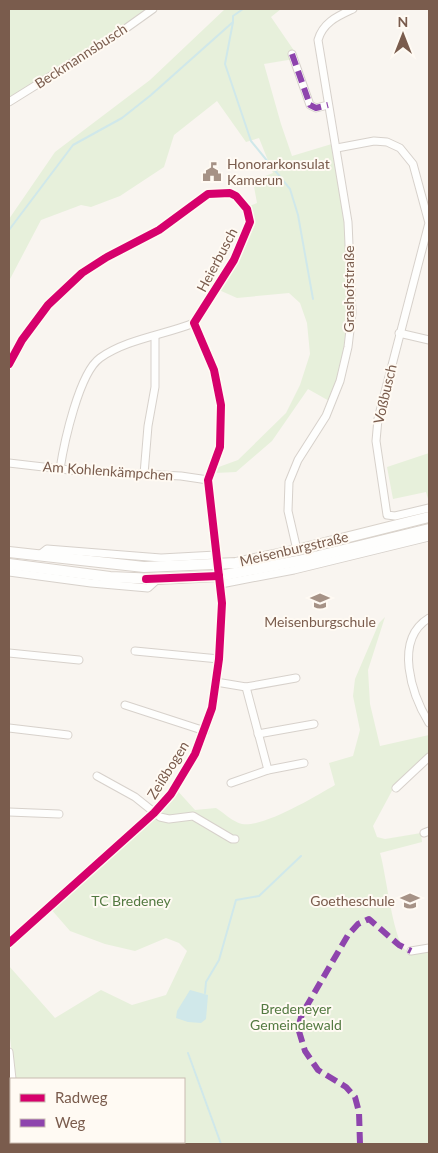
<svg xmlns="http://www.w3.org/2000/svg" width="438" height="1153" font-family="Lato,sans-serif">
  <rect width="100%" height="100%" fill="#f9f5f0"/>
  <g fill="#e7f0db">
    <path d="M9,9H147L116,32L11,97H9Z"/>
    <path d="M225,9H281L271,17L295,52L294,59L264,64L281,124L292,156L335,143L346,212L350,331L331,402L308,389L272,441L236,472L215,473L216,468L238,460L286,413L300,385L310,354L307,323L300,303L289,293L237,298L219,290L251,222L247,207L257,203L253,181L273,173L259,138L246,142L217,101L174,135L164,167L120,196L91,207L81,205L41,220L9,281V219L55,152L150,80Z"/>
    <path d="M429,453V502L426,492L393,499L387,467Z"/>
    <path d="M385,617L368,670L370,704L380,746L429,735V755L394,787L373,826L377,837L385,839L421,833L422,842L380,853C386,872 393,941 406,950C412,954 423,950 429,950V1144H9V1101L11,1100V1142H184V1079H15L10,1038L9,966L55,1018L101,990L132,1005L166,995L187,951L179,943L166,938L135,951L105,944L70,931L50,908L175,788L195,810L216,808C224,813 233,822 242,824C263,828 316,796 335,785L329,763L353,756L360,730L353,696L355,679L379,623Z"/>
  </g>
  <path fill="#d0e8ea" d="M190,990L208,995L206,1019L201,1023L188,1022L176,1018L177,1011Z"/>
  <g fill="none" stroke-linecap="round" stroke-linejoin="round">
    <g stroke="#d0e8ea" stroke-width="2">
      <path d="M233,22L225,64L251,141L290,189L298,215L313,299"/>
      <path d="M9,230L73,145L122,118L151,95L233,22V16L243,9"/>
      <path d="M205,993L206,982L219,960L236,900L259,896L301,856"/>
      <path d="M188,1053L221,1144"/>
    </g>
    <g stroke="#d7d1cb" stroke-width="9">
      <g id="street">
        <path d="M292,54L310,105L316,108L328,105"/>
        <path d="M9,102L118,34L153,9"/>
        <path d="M337,148L374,141L387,142L400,148L413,164L429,223L378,419L376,441L387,515L395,516L429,508"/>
        <path d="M399,333L429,340"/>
        <path d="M9,364L22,340L48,305L82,273L107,257L159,230L208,194L230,193L236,196L247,209L250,222L234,260L194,323L214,370L221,405L220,447L208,480L222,603L219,659L212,708L195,754L171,794L154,813L9,943"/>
        <path d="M9,463L78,471L181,476L208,480"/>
        <path d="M60,469C64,443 79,373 100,358C127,339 164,335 194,323"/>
        <path d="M144,474L148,426L155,387V336"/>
        <path d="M297,550L288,511L289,482L298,460L326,416L340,381L348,347L352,313L348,222L318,40C323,22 338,16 353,9"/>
        <path d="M38,556L47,549L161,558L216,555"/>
        <path d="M9,572L91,583L148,588L158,579"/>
        <path d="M221,584L294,570L429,537"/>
        <path d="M429,618C393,640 412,695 429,723"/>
        <path d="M135,651L219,659"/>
        <path d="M9,653L79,660"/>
        <path d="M216,682L246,687L296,678"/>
        <path d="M246,687L268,770"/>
        <path d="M125,705L205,731"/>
        <path d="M9,728L68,735"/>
        <path d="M258,734L314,724"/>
        <path d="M97,776L135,797L160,817L169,819L193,816L232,839H235"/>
        <path d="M231,783L268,770L304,763"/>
        <path d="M396,788L429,757"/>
        <path d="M9,812L59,814"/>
        <path d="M424,833L429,831"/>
        <path d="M411,951L429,948"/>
        <path d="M9,1052L12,1079"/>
        <path d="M9,1117L11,1090"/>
      </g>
    </g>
    <g stroke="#d9d2cb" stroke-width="12">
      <g id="secondary">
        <path d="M9,552L144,567L236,563L297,550L429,517"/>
        <path d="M9,564L110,577L158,579L219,576L298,561L429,529"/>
      </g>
    </g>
    <use href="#street" stroke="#fefefd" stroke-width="7"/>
    <use href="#secondary" stroke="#fefefd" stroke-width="10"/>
    <g stroke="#8e44ad" stroke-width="6" stroke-dasharray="12 6" stroke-linecap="butt">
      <path d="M292,54L310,105L316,108L328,105"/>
      <path d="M360,1144L359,1112L355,1097L346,1087L318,1070L305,1051L298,1028L302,1014L348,935L358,924L369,919L399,945L411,951"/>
    </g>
    <g stroke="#fffaf3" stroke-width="11">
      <g id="cycleway">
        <path d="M9,364L22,340L48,305L82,273L107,257L159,230L208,194L230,193L236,196L247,209L250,222L234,260L194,323L214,370L221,405L220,447L208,480L222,603L219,659L212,708L195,754L171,794L154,813L9,943"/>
        <path d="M146,579L219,576"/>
      </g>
    </g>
    <use href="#cycleway" stroke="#d6006c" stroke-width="8"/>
  </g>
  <defs>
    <g id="civic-bare" transform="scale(1.5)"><path d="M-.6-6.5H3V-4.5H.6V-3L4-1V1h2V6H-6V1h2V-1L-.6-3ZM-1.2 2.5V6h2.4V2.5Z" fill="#a69286" stroke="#fffaf3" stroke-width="2.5" paint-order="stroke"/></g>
    <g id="school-bare" transform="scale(1.5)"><path d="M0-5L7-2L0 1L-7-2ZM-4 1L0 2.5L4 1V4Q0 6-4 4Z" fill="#a69286" stroke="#fffaf3" stroke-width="2.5" paint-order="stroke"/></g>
  </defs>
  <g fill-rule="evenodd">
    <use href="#civic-bare" x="212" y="172"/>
    <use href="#school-bare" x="320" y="601"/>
    <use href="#school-bare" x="410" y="901"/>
  </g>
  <g text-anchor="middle" stroke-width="4" stroke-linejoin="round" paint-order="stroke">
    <g font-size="14" fill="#7a5c4d" stroke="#fffaf3">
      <text transform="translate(81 56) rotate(-33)" y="5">Beckmannsbusch</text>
      <text transform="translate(217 260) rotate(-62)" y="5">Heierbusch</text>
      <text transform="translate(349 289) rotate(-90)" y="5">Grashofstraße</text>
      <text transform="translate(385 394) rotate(-77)" y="5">Voßbusch</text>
      <text transform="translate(108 471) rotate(4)" y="5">Am Kohlenkämpchen</text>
      <text transform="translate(294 549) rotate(-13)" y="5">Meisenburgstraße</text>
      <text transform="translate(168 770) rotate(-58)" y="5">Zeißbogen</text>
    </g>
    <g font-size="14" fill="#7a5c4d" stroke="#fffaf3" text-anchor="start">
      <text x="227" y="169">Honorarkonsulat<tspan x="227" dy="16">Kamerun</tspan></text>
      <text x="320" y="627" text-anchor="middle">Meisenburgschule</text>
      <text x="395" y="906" text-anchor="end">Goetheschule</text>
    </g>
    <g font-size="14" fill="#537a41" stroke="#fffaf3">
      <text x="131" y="906">TC Bredeney</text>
      <text x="296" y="1014">Bredeneyer<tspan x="296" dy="16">Gemeindewald</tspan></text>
    </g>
  </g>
  <rect width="438" height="1153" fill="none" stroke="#7a5c4d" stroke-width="20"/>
  <rect x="10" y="1078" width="175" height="65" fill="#fffaf3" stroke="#cabbb1"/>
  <rect x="20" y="1094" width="25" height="8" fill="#d6006c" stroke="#cabbb1"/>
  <text x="55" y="1103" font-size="15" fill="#7a5c4d">Radweg</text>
  <rect x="20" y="1119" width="25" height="8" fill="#8e44ad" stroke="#cabbb1"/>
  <text x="55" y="1128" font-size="15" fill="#7a5c4d">Weg</text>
  <g transform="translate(403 35)" stroke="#fffaf3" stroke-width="4" paint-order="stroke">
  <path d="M0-4L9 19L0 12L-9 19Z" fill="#7a5c4d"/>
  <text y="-8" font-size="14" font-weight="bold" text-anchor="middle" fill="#7a5c4d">N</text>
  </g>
</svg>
